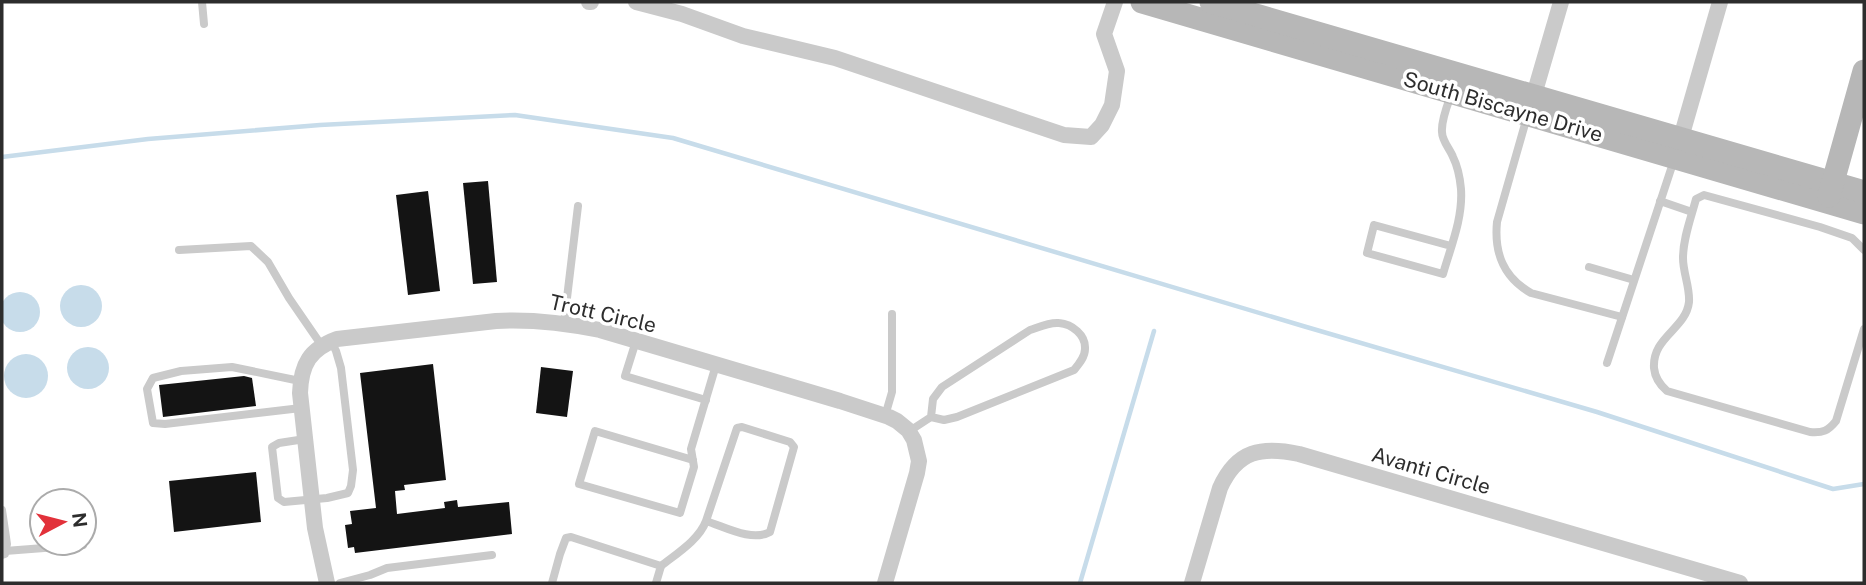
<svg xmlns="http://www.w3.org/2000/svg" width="1866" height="585" font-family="'Public Sans',sans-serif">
  <rect width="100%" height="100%" fill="#fff"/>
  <g fill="#c7dcea">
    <circle cx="81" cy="306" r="21"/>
    <circle cx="20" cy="312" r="20"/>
    <circle cx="88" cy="368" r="21"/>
    <circle cx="26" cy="376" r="22"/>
  </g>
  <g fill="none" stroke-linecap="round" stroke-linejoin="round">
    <g stroke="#c7dcea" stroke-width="4.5">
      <path d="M2,157L148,139L320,125L515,115L673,138L1303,326L1597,412L1833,489L1864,484"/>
      <path d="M1080,583L1154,331"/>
    </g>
  </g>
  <g fill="#141414">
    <path d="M488,181L497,282L473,284L463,183Z"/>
    <path d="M428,191L440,291L408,295L396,195Z"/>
    <path d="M433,364L446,480L404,485L405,490L395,491L397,514L445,508L444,502L457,500L458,507L509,502L512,534L355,553L354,547L348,548L345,525L352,524L350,511L376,508L360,373Z"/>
    <path d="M541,367L573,371L567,417L536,413Z"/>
    <path d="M244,376L252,378L256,406L163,417L159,385Z"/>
    <path d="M256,472L261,522L174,532L169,481Z"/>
  </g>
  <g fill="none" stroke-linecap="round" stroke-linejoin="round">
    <g stroke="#cacaca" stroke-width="8">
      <path d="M202,2L204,24"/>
      <path d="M1451,95C1447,106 1441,121 1442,132C1442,141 1450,149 1453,157C1458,167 1460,178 1461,189C1463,218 1451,246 1443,274L1367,253L1374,225L1451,246"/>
      <path d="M1527,117L1497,222C1494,253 1503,277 1531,293L1622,317"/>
      <path d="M1660,201L1692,212"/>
      <path d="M179,250L251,246L268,262L289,298L322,346"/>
      <path d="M1864,250L1852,238L1820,227L1704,195L1696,199C1691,218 1683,238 1683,258C1683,273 1690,287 1689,302C1686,329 1652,337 1654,368C1655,378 1660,385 1667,391L1810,432C1823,433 1828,431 1836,421L1864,329"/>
      <path d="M1589,267L1634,280"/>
      <path d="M564,323L578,206"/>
      <path d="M636,341L625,376L706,400"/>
      <path d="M1607,363L1674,160"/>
      <path d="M300,381L232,367L181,371L153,378L147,389L153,423L165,424L301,408"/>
      <path d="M885,416L892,392V314"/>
      <path d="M908,432L931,417L944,420L957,417L1074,370C1079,364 1085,357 1085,349C1086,335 1072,324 1059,323C1049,322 1039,327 1030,330L942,387L933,399L931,417"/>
      <path d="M305,439L279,443L272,447L278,498L284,502L327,498L348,493L351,486L353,470L341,368L336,351L331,341"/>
      <path d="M693,460L595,431L579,484L680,513L694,467L691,449L716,365"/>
      <path d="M2,510L7,544L5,554L2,555"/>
      <path d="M5,551L83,545"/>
      <path d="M661,566C676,554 699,540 706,521C725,527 752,542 770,532L794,447L790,442L742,427L737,428L706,521"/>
      <path d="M340,583L370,575L387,568L492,555"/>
      <path d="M552,583L560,554L566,538L571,537L661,566L656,583"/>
    </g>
    <g stroke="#cacaca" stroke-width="16">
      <path d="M589,2H591"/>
      <path d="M636,2L682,14L743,36L835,58L1064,135L1091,137L1102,125L1112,105L1117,71L1104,34L1115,2"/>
      <path d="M1531,105L1561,2"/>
      <path d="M1678,148L1720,2"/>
      <path d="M327,583L315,528L300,393C301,364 310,349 337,339L496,321C532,319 565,323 600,330L840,401L889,417L897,421L908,430L914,440L919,461L917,473L885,583"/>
      <path d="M1192,583L1220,488C1237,450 1262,446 1299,454L1740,583"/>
    </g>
    <g stroke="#b7b7b7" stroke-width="23">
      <path d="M1142,2L1864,213"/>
      <path d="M1211,2L1864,192"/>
      <path d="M1829,196L1864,71"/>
    </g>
  </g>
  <g text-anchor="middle" stroke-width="7" stroke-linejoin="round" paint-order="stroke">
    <g font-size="21" fill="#2d2d2d" stroke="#fff">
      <text transform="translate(1503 107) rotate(16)" y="7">South Biscayne Drive</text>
      <text transform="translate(603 314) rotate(13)" y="7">Trott Circle</text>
      <text transform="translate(1431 471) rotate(16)" y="7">Avanti Circle</text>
    </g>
  </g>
  <rect width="1866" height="585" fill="none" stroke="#2d2d2d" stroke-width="7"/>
  <g transform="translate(63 522) rotate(83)"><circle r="33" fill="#ffffff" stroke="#ababab" stroke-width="2"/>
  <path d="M0-5L12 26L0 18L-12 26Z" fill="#e2313a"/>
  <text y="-10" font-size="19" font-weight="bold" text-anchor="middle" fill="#2d2d2d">N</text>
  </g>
</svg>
